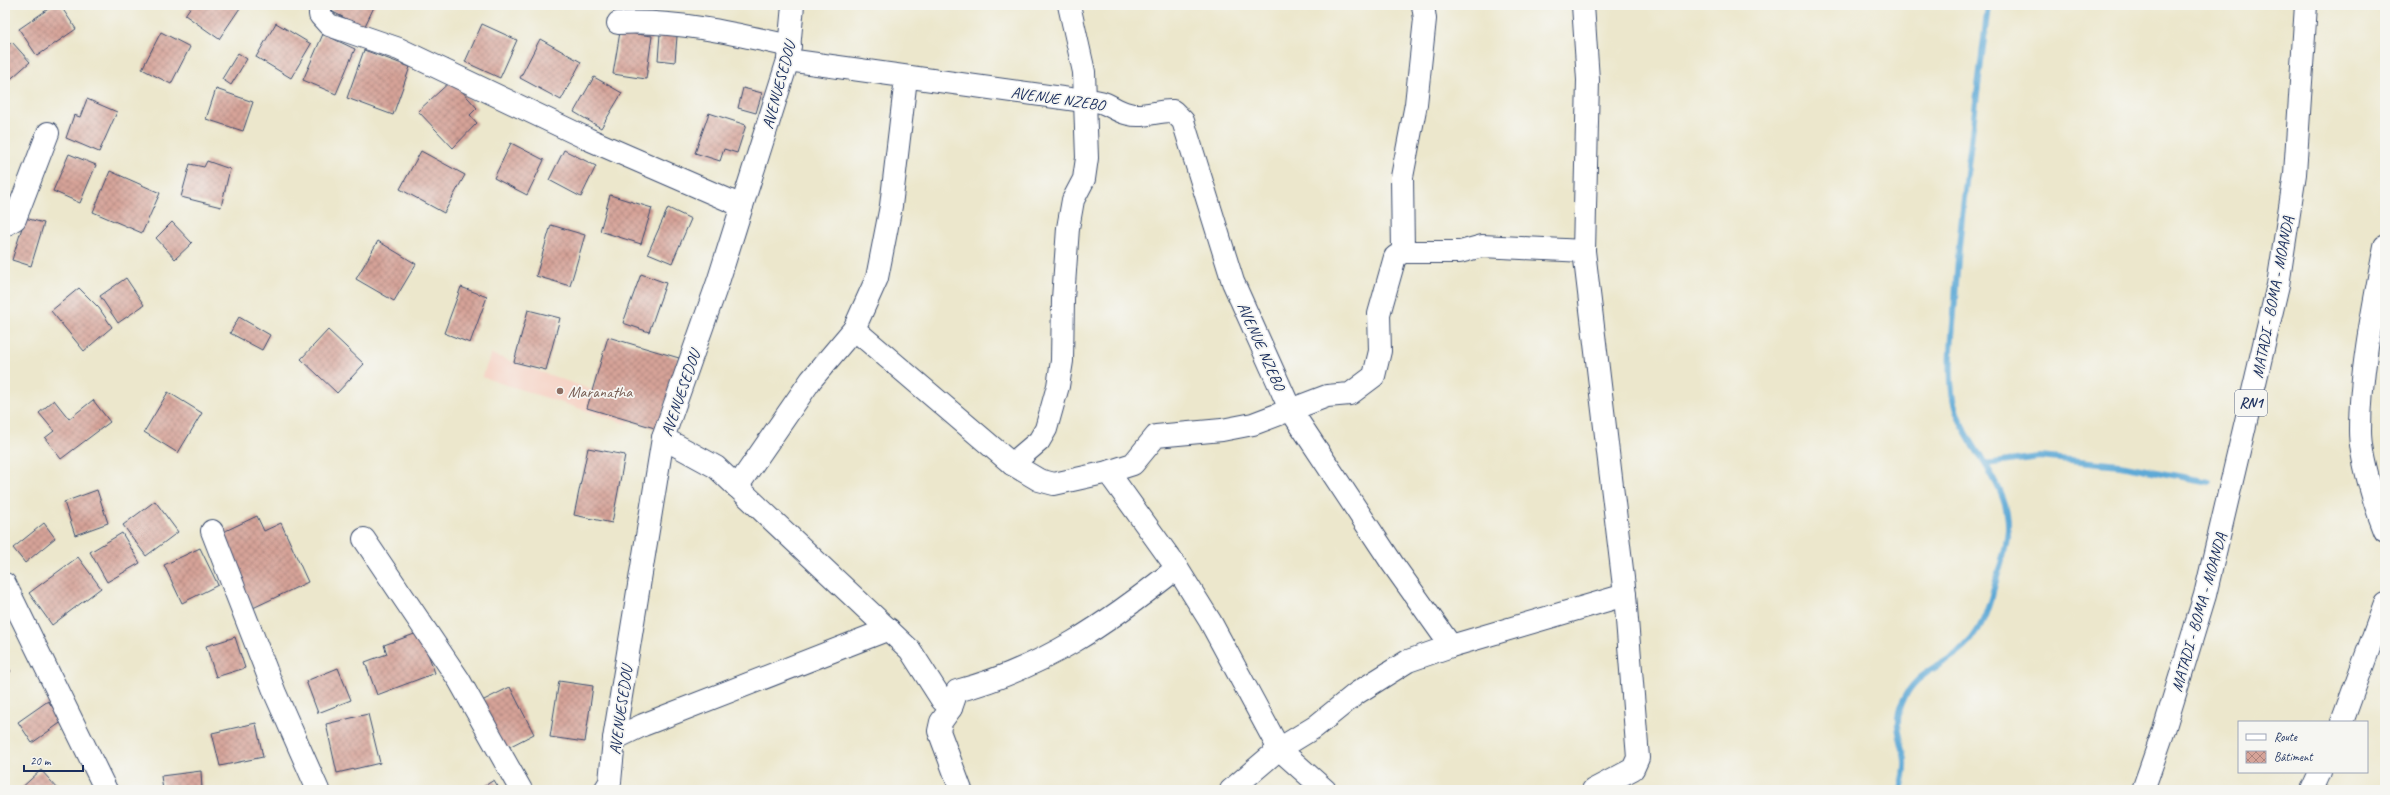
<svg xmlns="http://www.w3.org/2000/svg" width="2390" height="795" font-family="Caveat,sans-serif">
  <defs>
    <pattern id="building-cross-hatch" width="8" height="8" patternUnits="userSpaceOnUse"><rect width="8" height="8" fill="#d6a398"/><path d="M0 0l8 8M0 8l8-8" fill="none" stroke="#ad857f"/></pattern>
  </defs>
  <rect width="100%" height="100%" fill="#f6f6f2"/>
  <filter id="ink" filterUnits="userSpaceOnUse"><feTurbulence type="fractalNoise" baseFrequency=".025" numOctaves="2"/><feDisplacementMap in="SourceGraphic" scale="8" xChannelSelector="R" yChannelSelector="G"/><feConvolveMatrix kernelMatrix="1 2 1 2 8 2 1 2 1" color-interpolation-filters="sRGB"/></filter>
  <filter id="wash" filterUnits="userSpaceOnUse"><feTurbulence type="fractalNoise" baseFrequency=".012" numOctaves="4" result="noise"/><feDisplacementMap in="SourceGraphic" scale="16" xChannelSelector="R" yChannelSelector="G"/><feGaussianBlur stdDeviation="0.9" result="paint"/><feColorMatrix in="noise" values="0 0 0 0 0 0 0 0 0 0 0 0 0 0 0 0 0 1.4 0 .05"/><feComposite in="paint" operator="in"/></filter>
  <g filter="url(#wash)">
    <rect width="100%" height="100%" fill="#ece7cc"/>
    <path fill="#f6d2c4" d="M491,354L634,405L627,424L482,377Z"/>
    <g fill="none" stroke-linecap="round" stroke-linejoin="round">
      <g stroke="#5da9d6" stroke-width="6">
        <path d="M1986,464L2039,457L2120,465L2209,482"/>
        <path d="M1901,790C1903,781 1906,771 1905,761C1903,739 1892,727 1902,703C1914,674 1935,670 1957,653C1983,634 1989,606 1997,577C2001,562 2007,547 2008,531C2011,478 1958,444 1952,392C1948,362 1953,330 1955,299C1961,201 1977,103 1988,5"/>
      </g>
    </g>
    <g id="blocks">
      <g fill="url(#building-cross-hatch)">
        <path d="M54,5H60L76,29L37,56L19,29Z"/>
        <path d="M192,5H242L219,39L185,15Z"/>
        <path d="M334,5H375L364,28L331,11Z"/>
        <path d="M276,23L311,44L291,78L256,57Z"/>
        <path d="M482,24L517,40L500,78L465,62Z"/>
        <path d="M161,32L190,47L171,84L142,69Z"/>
        <path d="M620,32L652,36L646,79L613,74Z"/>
        <path d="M323,34L355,49L336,94L303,80Z"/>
        <path d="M660,34L677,36L675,62L658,60Z"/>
        <path d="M540,39L581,62L561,100L520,78Z"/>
        <path d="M12,42L30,62L5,84V48Z"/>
        <path d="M364,50L410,67L393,115L347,98Z"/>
        <path d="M238,53L247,59L231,85L222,79Z"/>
        <path d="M594,77L622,93L601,128L574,112Z"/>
        <path d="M452,80L477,108L470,115L477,123L453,148L418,111Z"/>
        <path d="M743,88L762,93L756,113L738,108Z"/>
        <path d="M216,89L253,102L243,131L206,119Z"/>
        <path d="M87,99L117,112L99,152L66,138L74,115L80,117Z"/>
        <path d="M709,113L746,125L737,153L724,149L720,161L695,153Z"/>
        <path d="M511,143L544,160L527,195L494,178Z"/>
        <path d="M564,150L596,166L581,197L549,180Z"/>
        <path d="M421,151L465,175L444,213L400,189Z"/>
        <path d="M69,154L96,165L80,203L53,191Z"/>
        <path d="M207,161L230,169L221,207L181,197L190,164L204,167Z"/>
        <path d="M110,171L160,193L142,233L93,212Z"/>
        <path d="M610,195L652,208L641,244L600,231Z"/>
        <path d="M668,208L691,219L672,263L648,253Z"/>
        <path d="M25,218L44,223L31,266L12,260Z"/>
        <path d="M172,222L192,243L175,259L156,238Z"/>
        <path d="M551,225L585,235L570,286L536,276Z"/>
        <path d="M378,241L416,264L394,301L356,279Z"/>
        <path d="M641,274L666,283L649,332L623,323Z"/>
        <path d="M126,278L144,305L118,323L100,296Z"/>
        <path d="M461,287L487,297L470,343L444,333Z"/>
        <path d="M79,288L99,308L112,327L84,351L51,311Z"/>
        <path d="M528,310L560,318L546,370L514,362Z"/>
        <path d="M239,317L270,335L262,350L230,333Z"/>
        <path d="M328,330L364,364L337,393L301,359Z"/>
        <path d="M608,337L679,358L658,429L587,408Z"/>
        <path d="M168,392L202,413L178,453L144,432Z"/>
        <path d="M54,400L69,419L93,400L110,422L61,459L45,438L54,431L39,413Z"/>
        <path d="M588,448L625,455L612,523L574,515Z"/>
        <path d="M97,490L108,523L75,535L64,502Z"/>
        <path d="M155,501L178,532L146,556L123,525Z"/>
        <path d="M257,516L264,531L281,523L308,582L253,608L219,534Z"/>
        <path d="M44,523L55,538L25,563L13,548Z"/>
        <path d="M122,533L140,563L107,582L90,552Z"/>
        <path d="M200,548L218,585L182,603L164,565Z"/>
        <path d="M78,557L101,588L52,625L29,593Z"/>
        <path d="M420,632L435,673L377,695L365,662L387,654L384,645Z"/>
        <path d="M235,637L245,668L216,677L206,646Z"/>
        <path d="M5,665L11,671L5,677Z"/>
        <path d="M338,668L351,700L318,713L306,681Z"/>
        <path d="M559,681L593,686L585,742L550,737Z"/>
        <path d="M510,687L534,734L505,749L480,702Z"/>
        <path d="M48,701L63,721L32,743L18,722Z"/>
        <path d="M368,714L380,763L337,773L326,724Z"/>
        <path d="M256,723L263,757L220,766L212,733Z"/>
        <path d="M41,770L59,790H19Z"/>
        <path d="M201,771L202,790H163L161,776Z"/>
        <path d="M494,780L500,790H478Z"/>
      </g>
    </g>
  </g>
  <g filter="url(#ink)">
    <use href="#blocks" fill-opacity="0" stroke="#3a4b6e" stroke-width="1"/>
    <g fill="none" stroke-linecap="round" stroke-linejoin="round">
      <g stroke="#3a4b6e" stroke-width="24">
        <g id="minor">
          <path d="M320,5V15L329,25L399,49L588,139L742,206"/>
          <path d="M1583,5L1588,80L1584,251L1625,595L1638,758L1633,769L1593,790"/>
          <path d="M618,23C677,20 733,33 790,46"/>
          <path d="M788,60L1084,101C1109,99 1110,110 1129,114C1143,118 1159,110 1173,111L1183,121L1233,282L1290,409L1392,563L1451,646"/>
          <path d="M5,225L15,219L48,133"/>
          <path d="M2385,246C2374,304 2360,371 2360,431C2360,457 2375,506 2385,531"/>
          <path d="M1403,252L1402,177L1416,104L1425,19L1423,5"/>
          <path d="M854,329L1012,464L1039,480L1054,484L1108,472L1177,568"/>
          <path d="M663,438L716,467L910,650L942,700L951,708L957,691C1044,668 1108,623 1177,568L1210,621L1279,749L1325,790"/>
          <path d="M1012,464L1039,441L1046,429L1058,386L1062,361L1063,299L1068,228L1073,200L1084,179L1087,158L1084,72L1069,5"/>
          <path d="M1108,472L1133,464L1156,436L1222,430L1253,424L1327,396L1350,394L1374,376L1380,351L1379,314L1395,257L1403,252H1460L1482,246L1584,251"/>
          <path d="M737,487L811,380L854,329L877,278L891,206L906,78"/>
          <path d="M212,531L275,693L318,790"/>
          <path d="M364,539L459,680L521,790"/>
          <path d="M5,584L106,790"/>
          <path d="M951,708L941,722L939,731L961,790"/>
          <path d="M2342,722L2385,604"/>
          <path d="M614,739L643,725L889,629"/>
          <path d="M605,790L610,782L614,739L663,438L718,282L788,60L793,5"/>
          <path d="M1231,790L1279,749L1315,727L1357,693L1408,661L1451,646L1625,595"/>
          <path d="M2312,790L2320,772"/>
        </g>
      </g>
      <g stroke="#3a4b6e" stroke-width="24">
        <path id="highway" d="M2143,790L2164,730L2205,595L2278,285L2295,174L2306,5"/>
      </g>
      <use href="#minor" stroke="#fff" stroke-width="22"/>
      <use href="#highway" stroke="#fff" stroke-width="22"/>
    </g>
  </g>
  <circle fill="#8d6e63" stroke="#f6f6f2" stroke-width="1.5" cx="560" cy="391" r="4"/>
  <g text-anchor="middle" stroke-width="3.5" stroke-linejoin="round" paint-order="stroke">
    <rect fill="#f6f6f2" stroke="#5d6b8a" stroke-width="1" x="2235" y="390" width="32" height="26" rx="3"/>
    <g font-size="15" font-weight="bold" fill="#1b2f5e">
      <text x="2251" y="408">RN1</text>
    </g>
    <g font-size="16" fill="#1b2f5e" stroke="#f6f6f2">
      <text transform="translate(778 85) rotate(-75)" y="6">AVENUESEDOU</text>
      <text transform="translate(1058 98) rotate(8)" y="6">AVENUE NZEBO</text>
      <text transform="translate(2272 297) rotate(-79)" y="6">MATADI - BOMA - MOANDA</text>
      <text transform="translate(1262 346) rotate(66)" y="6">AVENUE NZEBO</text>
      <text transform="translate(680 393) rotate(-71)" y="6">AVENUESEDOU</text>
      <text transform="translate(2198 612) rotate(-74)" y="6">MATADI - BOMA - MOANDA</text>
      <text transform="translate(620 710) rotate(-82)" y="6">AVENUESEDOU</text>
    </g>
    <g font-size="16" fill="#785e54" stroke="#f6f6f2" text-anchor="start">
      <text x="568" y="397">Maranatha</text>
    </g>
  </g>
  <rect width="2390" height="795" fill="none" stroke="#f6f6f2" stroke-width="20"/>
  <rect x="2238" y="721" width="130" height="52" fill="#f6f6f2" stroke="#9ea6b7"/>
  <rect x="2246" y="734" width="20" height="6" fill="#ffffff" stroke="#9ea6b7"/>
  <text x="2274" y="741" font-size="12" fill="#1b2f5e">Route</text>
  <rect x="2246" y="751" width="20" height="12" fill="url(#building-cross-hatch)" stroke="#9ea6b7"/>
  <text x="2274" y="761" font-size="12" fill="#1b2f5e">Bâtiment</text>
  <path d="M24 765v6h59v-6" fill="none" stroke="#1b2f5e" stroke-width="2"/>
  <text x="30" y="765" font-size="12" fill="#1b2f5e" stroke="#f6f6f2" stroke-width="3" paint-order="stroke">20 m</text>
</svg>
